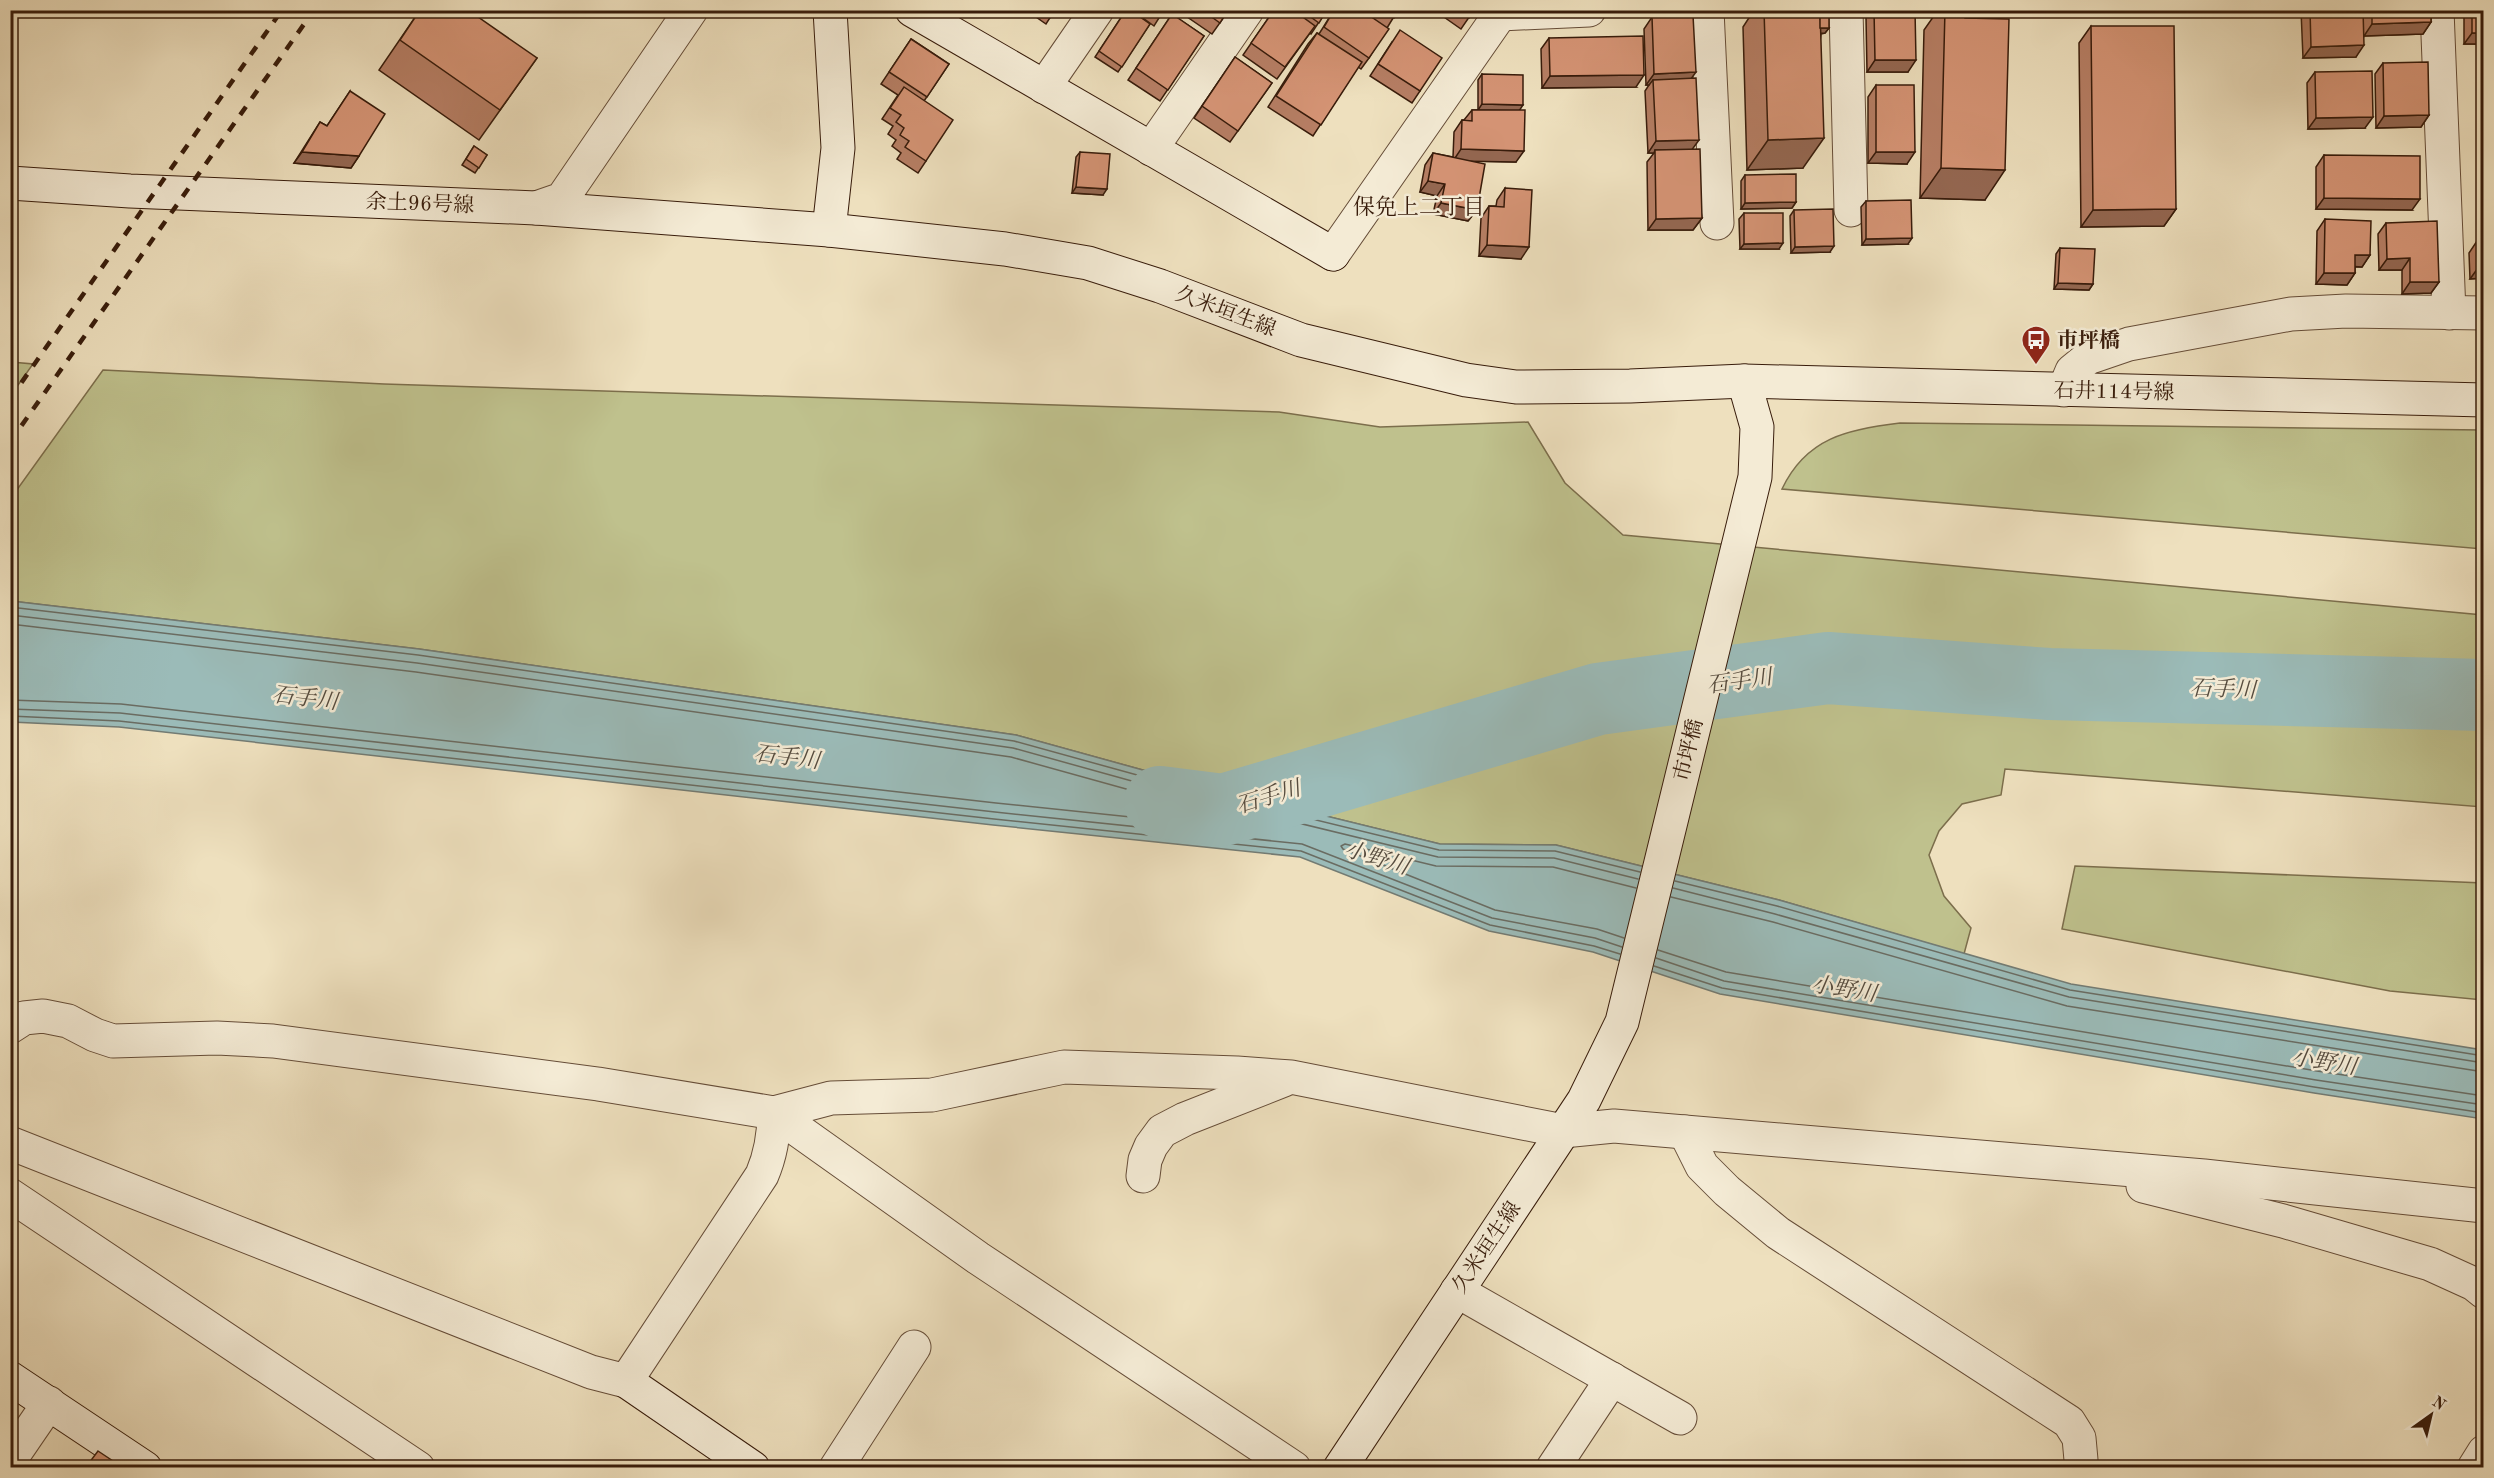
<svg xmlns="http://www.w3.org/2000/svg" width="2494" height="1478" font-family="'Old Standard TT','Noto Serif JP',serif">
  <rect width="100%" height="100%" fill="#eee0be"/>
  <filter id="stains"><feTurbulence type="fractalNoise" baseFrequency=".00333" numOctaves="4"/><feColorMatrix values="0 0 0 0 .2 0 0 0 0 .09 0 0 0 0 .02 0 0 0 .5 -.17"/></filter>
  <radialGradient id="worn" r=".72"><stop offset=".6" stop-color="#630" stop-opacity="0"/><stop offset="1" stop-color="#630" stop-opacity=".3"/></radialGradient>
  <g fill="#bfc18d" stroke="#7c6e4c" stroke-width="1.5">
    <path d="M11,362L33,364L11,395L10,362Z"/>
    <path d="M103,370L384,384L1279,412L1380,427L1528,422L1565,483L1623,535L2483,615V807L2005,769L2001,795L1962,804L1939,831L1929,855L1944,896L1971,928L1964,954L1779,900L1556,845L1440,844L1179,780L1016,735L419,649L11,601V498Z"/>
    <path d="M1900,423L2483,430V549L1782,489C1806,438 1848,429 1900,423Z"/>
    <path d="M2075,866L2483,883V1000L2390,991L2062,929Z"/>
  </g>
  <path fill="#9bbbb8" stroke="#737b73" stroke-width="1.5" d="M11,601L419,649L1016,735L1179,780L1440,844L1556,845L1779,900L2071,984L2483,1050V1119L2314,1093L1720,994L1593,952L1489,931L1300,857L993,825L119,727L11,722Z"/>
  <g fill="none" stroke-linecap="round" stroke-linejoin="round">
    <g stroke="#6a6c62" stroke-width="1.5">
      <path d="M10,607L418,655L1014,741L1177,786L1439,850L1555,851L1640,872"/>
      <path d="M10,615L417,663L1013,748L1175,793L1438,857L1554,858L1638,879"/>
      <path d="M10,624L416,672L1011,757L1173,802L1266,825L1269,828L1265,831L996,803L121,704L10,700"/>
      <path d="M10,709L120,713L995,812L1302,844L1492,918L1595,938L1622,947"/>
      <path d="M10,716L119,721L994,819L1301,851L1490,925L1594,946L1620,954"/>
      <path d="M1675,881L1777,906L2070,990L2484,1056"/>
      <path d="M1673,888L1775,914L2069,997L2484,1063"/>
      <path d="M1671,897L1773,922L2067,1006L2484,1072"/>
      <path d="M1624,938L1597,929L1495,910L1343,849L1341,846L1345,844L1436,866L1553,867L1636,888"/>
      <path d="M1658,950L1726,972L2317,1071L2484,1096"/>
      <path d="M1656,958L1724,981L2316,1080L2484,1105"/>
      <path d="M1654,966L1722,988L2314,1087L2484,1113"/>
    </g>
    <path stroke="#9bbbb8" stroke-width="72" d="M1160,802L1223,810L1598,699L1828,668L2049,684L2484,695"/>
    <g stroke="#664d38" stroke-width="35">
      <g id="street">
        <path d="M1707,10L1717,223"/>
        <path d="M1846,10L1851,210"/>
        <path d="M2437,10L2449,313"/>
        <path d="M1500,14L1589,10"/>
        <path d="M1044,87L1097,10"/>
        <path d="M1151,149L1247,10"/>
        <path d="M536,208L562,199L691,10"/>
        <path d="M1333,254L1503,10"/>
        <path d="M2064,390L2072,371L2088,358L2129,344L2291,314L2346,311L2484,313"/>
        <path d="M10,1027L24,1018L43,1016L68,1021L95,1035L113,1041L217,1038L273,1041L598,1084L774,1113L831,1098L932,1095L1064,1067L1237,1073L1291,1077L1563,1131L1614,1126L2204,1176L2484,1206"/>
        <path d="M1685,1132L1702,1166L1727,1191L1778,1233L2069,1422L2079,1438L2081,1460"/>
        <path d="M10,1143L591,1372L626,1381L762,1175C771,1154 774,1136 774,1113L978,1258L1294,1468"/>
        <path d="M1143,1176L1145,1160L1151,1146L1162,1131L1185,1119L1284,1080"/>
        <path d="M2143,1186L2283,1221L2430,1264L2474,1284L2484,1292"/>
        <path d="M10,1195L418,1468"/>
        <path d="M1457,1291L1680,1418"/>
        <path d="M10,1460L49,1403"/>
        <path d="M836,1468L914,1347"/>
        <path d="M1553,1468L1612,1379"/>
        <path d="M2474,1468L2484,1452"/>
      </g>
    </g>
    <g stroke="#381c0b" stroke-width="35">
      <g id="secondary">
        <path d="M912,10L1333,254"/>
        <path d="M10,183L130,191L536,208L829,230L1005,249L1088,263L1160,286L1301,340L1466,380L1516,387L1630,386L1744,381L2484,400"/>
        <path d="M829,230L838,148L830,10"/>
        <path d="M10,1378L145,1468"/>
        <path d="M626,1381L753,1468"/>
        <path d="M1340,1468L1584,1100L1622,1022L1755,477L1757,427L1744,381"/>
      </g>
    </g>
    <use href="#street" stroke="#f4ebd5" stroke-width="33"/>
    <use href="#secondary" stroke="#f4ebd5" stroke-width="33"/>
    <g stroke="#381c0b" stroke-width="4.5" stroke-dasharray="10 10" stroke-linecap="butt">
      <path d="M10,399L282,10"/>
      <path d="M10,442L314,10"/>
    </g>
  </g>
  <g fill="#b67e64" stroke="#381c0b" stroke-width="1.5">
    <path d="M420,10L537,58L479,140L379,70Z"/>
    <path d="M1026,10H1055L1046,24Z"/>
    <path d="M1126,10L1150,24L1118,72L1095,57Z"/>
    <path d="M1132,10H1164L1154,26Z"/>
    <path d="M1177,10H1229L1212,34Z"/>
    <path d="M1274,10H1327L1311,34L1310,33L1277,79L1243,55Z"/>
    <path d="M1334,10H1398L1387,28L1369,58L1361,69L1358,67L1313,136L1268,107L1308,44L1317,33L1319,34Z"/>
    <path d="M1434,10H1474L1461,29Z"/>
    <path d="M1754,10H1820V15L1829,28L1825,33L1821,34L1803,168L1747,170L1743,27Z"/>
    <path d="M1870,10H1915L1908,72H1867L1866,17Z"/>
    <path d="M1938,10H1965V18L1985,200L1920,198L1924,30Z"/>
    <path d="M2301,10H2431V22L2423,34L2364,36L2356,57L2303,58Z"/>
    <rect x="2464" y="10" width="20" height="34"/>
    <path d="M1172,14L1204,36L1160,101L1128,80Z"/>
    <path d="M1652,17L1692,78V149L1702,218L1693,230H1648L1647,162L1654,153H1648L1645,91L1649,85H1646L1644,29Z"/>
    <path d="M2091,26L2176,209L2164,226L2081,227L2079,43Z"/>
    <path d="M1549,38L1636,87L1542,88L1541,49Z"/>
    <path d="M911,39L949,64L924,101L926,161L918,173L897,159L901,153L892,146L896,140L888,134L893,126L882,119L898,95L881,84Z"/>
    <path d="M1392,42L1420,91L1412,103L1370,76Z"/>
    <path d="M1235,57L1272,83L1230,142L1194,118Z"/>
    <path d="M2383,63L2429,115L2421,127L2376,128L2375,74Z"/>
    <path d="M2315,72L2365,128L2308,129L2307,83Z"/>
    <path d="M1482,74L1519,110L1516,162L1473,161L1477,210L1468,221L1433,214L1437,196L1420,192L1425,165L1433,153L1453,157L1454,132L1462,120H1464L1472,110H1478V80Z"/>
    <path d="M1876,85L1907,164L1868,163V97Z"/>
    <path d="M350,91L359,156L351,168L294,163L320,122L327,126Z"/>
    <path d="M474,146L487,155L475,173L462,165Z"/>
    <path d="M1080,152L1103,195L1072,193L1076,157Z"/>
    <path d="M2324,155L2412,210L2316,209V167Z"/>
    <path d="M1745,175L1796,202L1792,208L1741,209V181Z"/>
    <path d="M1505,188L1521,259L1479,256L1481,218L1489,206H1496L1497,200Z"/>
    <path d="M1866,201L1908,244L1862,245L1861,207Z"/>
    <path d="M1794,210L1830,252L1791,253L1790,216Z"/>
    <path d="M1744,213L1779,249H1740L1739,219Z"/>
    <path d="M2325,219L2370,255L2362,267H2355V273L2347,285L2316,284L2317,231Z"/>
    <path d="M2386,223L2439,282L2431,293L2402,294V270H2379L2378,234Z"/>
    <path d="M2484,226V278L2470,279L2469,253L2477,241H2482L2481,229Z"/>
    <path d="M2060,248L2093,284L2089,290L2054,289L2056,254Z"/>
  </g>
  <g fill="#946751" stroke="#381c0b" stroke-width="1.5">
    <path d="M2431,22L2423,34L2364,36L2372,24Z"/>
    <path d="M1807,28H1829L1825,33L1802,34Z"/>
    <path d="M2472,33H2484V44H2464Z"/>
    <path d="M2364,45L2356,57L2303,58L2311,47Z"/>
    <path d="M1875,60H1916L1908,72H1867Z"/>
    <path d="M1696,72L1688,83L1653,80L1649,85H1646L1654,74Z"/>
    <path d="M1644,75L1636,87L1542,88L1550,76Z"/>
    <path d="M1482,104L1523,105L1519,111L1478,110Z"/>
    <path d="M2429,115L2421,127L2376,128L2384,116Z"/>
    <path d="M2373,117L2365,128L2308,129L2316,118Z"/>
    <path d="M1824,138L1803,168L1747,170L1768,140Z"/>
    <path d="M1699,140L1691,151L1655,150L1654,153H1648L1656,141Z"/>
    <path d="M1461,149L1524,151L1516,162L1453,161Z"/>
    <path d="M302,152L359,156L351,168L294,163Z"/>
    <path d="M1876,152H1915L1907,164L1868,163Z"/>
    <path d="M1941,168L2005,170L1985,200L1920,198Z"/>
    <path d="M1428,181L1445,184L1437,196L1420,192Z"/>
    <path d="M1076,187L1107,189L1103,195L1072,193Z"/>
    <path d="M2324,198L2420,199L2412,210L2316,209Z"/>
    <path d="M1796,202L1792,208L1741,209L1745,203Z"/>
    <path d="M1441,203L1477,210L1468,221L1433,214Z"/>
    <path d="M2176,209L2164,226L2081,227L2093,210Z"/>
    <path d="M1702,218L1693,230H1648L1656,219Z"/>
    <path d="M1912,238L1908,244L1862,245L1866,239Z"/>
    <path d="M1783,243L1779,249H1740L1744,244Z"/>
    <path d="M1487,245L1529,247L1521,259L1479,256Z"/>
    <path d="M1834,246L1830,252L1791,253L1795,247Z"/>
    <path d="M2355,255H2370L2362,267L2347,266Z"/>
    <path d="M2410,258L2402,270H2379L2387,259Z"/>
    <path d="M2484,267V278L2470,279L2478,268Z"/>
    <path d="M2324,273H2355L2347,285L2316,284Z"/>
    <path d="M2410,282H2439L2431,293L2402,294Z"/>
    <path d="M2058,283L2093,284L2089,290L2054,289Z"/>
  </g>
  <g fill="#d49374" stroke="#381c0b" stroke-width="1.5">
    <path d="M420,10H468L537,58L500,110L400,40Z"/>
    <path d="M1126,10H1130L1150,24L1122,67L1099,51Z"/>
    <path d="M1157,10H1164L1162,14Z"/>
    <path d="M1202,10H1228L1220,23Z"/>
    <path d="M1274,10H1293L1315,26L1285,67L1251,43Z"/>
    <path d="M1301,10H1327L1319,23Z"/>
    <path d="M1334,10H1361L1389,29L1369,58L1324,27Z"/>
    <path d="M1382,10H1398L1394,18Z"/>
    <path d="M1458,10H1474L1469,18Z"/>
    <path d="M1764,10H1820L1824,138L1768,140Z"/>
    <path d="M1874,10H1915L1916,60H1875Z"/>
    <path d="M1945,10H1965V18L2009,19L2005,170L1941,168Z"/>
    <path d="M2310,10H2363L2364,45L2311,47Z"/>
    <path d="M2372,10H2431V22L2372,24Z"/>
    <rect x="2472" y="10" width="12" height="23"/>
    <path d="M1172,14L1204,36L1168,90L1136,68Z"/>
    <path d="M1693,15L1696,72L1654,74L1652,17Z"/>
    <rect x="1820" y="15" width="9" height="13"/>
    <path d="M2091,26H2174L2176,209L2093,210Z"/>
    <path d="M1400,30L1442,58L1420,91L1378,64Z"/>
    <path d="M1317,33L1362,62L1321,125L1276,96Z"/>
    <path d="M1643,36L1644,75L1550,76L1549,38Z"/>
    <path d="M911,39L949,64L927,97L889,72Z"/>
    <path d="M1235,57L1272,83L1238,131L1202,106Z"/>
    <path d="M2428,62L2429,115L2384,116L2383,63Z"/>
    <path d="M2372,71L2373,117L2316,118L2315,72Z"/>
    <path d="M1482,74L1523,75V105L1482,104Z"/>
    <path d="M1696,78L1699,140L1656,141L1653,80Z"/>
    <path d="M1876,85H1914L1915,152H1876Z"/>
    <path d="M904,87L953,120L926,161L905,147L909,141L900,135L904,128L896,122L901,115L890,108Z"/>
    <path d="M350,91L385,114L359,156L302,152L320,122L327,126Z"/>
    <path d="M1472,110H1525L1524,151L1461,149L1462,120L1472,121Z"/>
    <path d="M474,146L487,155L479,168L466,159Z"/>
    <path d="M1700,149L1702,218L1656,219L1655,150Z"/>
    <path d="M1080,152L1110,154L1107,189L1076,187Z"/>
    <path d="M1433,153L1485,164L1477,210L1441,203L1445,184L1428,181Z"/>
    <path d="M2324,155L2420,156V199L2324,198Z"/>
    <path d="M1796,174V202L1745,203V175Z"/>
    <path d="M1505,188L1532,190L1529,247L1487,245L1489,206L1504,207Z"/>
    <path d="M1911,200L1912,238L1866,239V201Z"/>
    <path d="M1833,209L1834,246L1795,247L1794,210Z"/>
    <path d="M1744,213H1783V243L1744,244Z"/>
    <path d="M2325,219L2371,221L2370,255H2355V273H2324Z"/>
    <path d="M2437,221L2439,282H2410V258L2387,259L2386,223Z"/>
    <path d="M2477,241H2484V267L2478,268Z"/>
    <path d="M2060,248L2095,249L2093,284L2058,283Z"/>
    <path d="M98,1451L122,1467H86Z"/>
  </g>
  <defs>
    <g id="bus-pin" transform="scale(1.5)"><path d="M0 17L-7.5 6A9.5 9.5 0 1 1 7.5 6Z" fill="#8f2418" stroke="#f4ebd5"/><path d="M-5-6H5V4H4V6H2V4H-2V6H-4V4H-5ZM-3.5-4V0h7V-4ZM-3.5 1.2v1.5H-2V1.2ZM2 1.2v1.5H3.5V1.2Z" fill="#fff"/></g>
  </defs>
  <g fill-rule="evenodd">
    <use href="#bus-pin" x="2036" y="340"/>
  </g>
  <g text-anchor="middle" stroke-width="5" stroke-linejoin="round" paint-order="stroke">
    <g font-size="21" fill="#381c0b" stroke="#f4ebd5">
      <text transform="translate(420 203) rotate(2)" y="7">余土96号線</text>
      <text transform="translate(1226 311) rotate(21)" y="7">久米垣生線</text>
      <text transform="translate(2114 391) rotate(1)" y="7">石井114号線</text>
      <text transform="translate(1688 750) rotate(-76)" y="7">市坪橋</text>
      <text transform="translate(1486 1247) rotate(-56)" y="7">久米垣生線</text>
    </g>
    <g font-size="21" font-weight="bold" fill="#381c0b" stroke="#f4ebd5" text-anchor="start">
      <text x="2057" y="347">市坪橋</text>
    </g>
    <g font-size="22" fill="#381c0b" stroke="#f4ebd5">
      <text x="1419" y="214">保免上二丁目</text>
    </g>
    <g font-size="22" font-style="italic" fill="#564c3f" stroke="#f4ebd5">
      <text transform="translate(1739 680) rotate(-8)" y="8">石手川</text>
      <text transform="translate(2223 688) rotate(2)" y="8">石手川</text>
      <text transform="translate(305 697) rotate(7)" y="8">石手川</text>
      <text transform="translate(787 756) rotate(7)" y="8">石手川</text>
      <text transform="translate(1268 796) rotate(-17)" y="8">石手川</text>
      <text transform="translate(1377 857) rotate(17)" y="8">小野川</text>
      <text transform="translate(1844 988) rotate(9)" y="8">小野川</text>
      <text transform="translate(2324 1061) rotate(9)" y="8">小野川</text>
    </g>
  </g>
  <rect width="2494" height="1478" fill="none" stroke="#eee0be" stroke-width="36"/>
  <rect x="12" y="12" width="2470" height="1454" fill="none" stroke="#381c0b" stroke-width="3"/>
  <rect x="18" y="18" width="2458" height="1442" fill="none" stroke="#381c0b" stroke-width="1.5"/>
  <g transform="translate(2431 1415) rotate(34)" stroke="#f4ebd5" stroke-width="4.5" paint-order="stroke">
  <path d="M0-4.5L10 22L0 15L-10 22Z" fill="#381c0b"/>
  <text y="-9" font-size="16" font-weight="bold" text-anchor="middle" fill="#381c0b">N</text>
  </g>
  <rect width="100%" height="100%" filter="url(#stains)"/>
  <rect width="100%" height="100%" fill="url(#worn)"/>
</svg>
